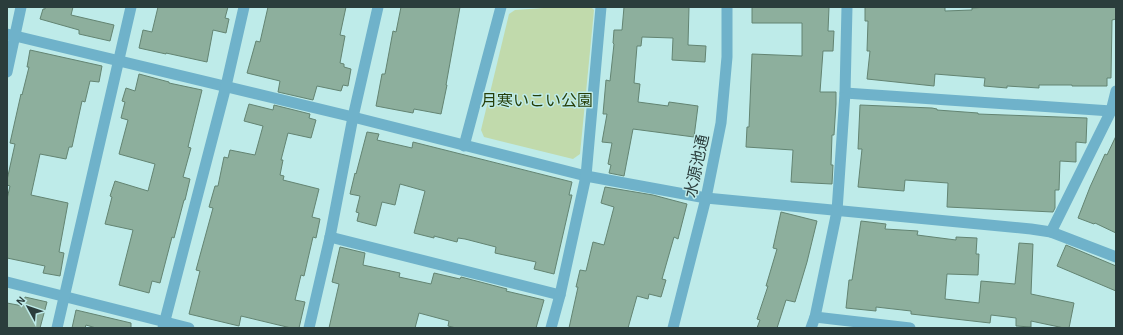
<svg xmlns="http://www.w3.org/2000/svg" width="1123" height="335" font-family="'Alegreya Sans','Noto Sans JP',sans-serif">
  <rect width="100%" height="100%" fill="#beebe9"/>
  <path fill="#c1daac" d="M558,7H591L594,10L580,154L573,159L484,137L481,130L509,14L515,10Z"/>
  <g fill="#8daf9d" stroke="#638472">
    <path d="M45,7H73L71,15L114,25L110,41L79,34V30L40,19L43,9H45Z"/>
    <path d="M158,7H228L225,18L229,19L226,33L213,30L207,62L166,53V54L139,48L143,30L152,32Z"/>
    <path d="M268,7H346L340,35L345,36L340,63L344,64V67L351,69L348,86L343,85L341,91L317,86L313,100L278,92L280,81L247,73L256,41L260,42Z"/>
    <path d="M401,7H460L446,85H447L441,114L414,109L413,113L376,106L382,74H385L393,31L396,32Z"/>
    <path d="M624,7H689L688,45L706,46L705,62L672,60L673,38L642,37L641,46H637L634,83L640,84L638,102L668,106L669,102L698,106L694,137L633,129L624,176L609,173L611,165L608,164L612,143L602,142L607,114H603L606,80L610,81L614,44L613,43L614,30H622Z"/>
    <path d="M752,7H829L828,31H834L833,51H823L820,92H836V104L834,135H832L831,165H833L832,184L791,182L793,150L746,147L747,127H749L752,54L802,56V23H752Z"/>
    <path d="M865,7H945V11L972,10V8L988,7H1116V19L1112,20L1111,78H1107V86H1072V85H1039V88L1007,86V88L984,86L985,78L935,74L934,86L867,79L870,51H867L868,21H865Z"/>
    <path d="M30,50L102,66L99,82L90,81L85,102L82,101L72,147H69L66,159L40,154L31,195L68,203L59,252L64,253L60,276L43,273L45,266L7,258V199L10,186L7,185V180L15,144L10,143L21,94L22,95L29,67H27Z"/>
    <path d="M139,74L169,82V83L202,90L188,147L191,148L183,177L190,179L185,200H184L174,238L172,237L160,283L152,281L149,293L119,285L133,230L105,224L112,197L110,196L115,181L148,191L155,164L119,154L128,120L121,118L125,102L122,101L126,88L135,91Z"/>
    <path d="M249,104L273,110L274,105L310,114L309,118L316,120L311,138L288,133L281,160H283L280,175L284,176L283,180L319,189L312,217L320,219L316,238L313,237L304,276L301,275L295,300L305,302L299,328H291L241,316L239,326L189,314L200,271L196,270L213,208L209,207L215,186H218L224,157L228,158L230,150L255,155L263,126L244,121Z"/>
    <path d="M860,105L932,108L937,109V110L978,113V114L1087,118L1086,143L1076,142V162L1060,161L1059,190H1055V208L1053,212L947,207L948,183L905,180L904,191L858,187L862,149H858Z"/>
    <path d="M367,132L379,134L377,140L412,148L413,142L572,182L569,195H572L554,274L534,269L536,262L495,253L496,247L465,239L458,238L457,242L434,236V238L414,233L425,191L400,184L395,205L382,202L376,226L357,221L359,213L356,212L360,196L350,194L355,173L356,174Z"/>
    <path d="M1116,136V233L1095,223L1094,224L1078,218L1090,187L1105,154L1107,155Z"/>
    <path d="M605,187L653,195L687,204L678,239L674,237L662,279L666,280L661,297L649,294L648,299L637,296L628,328H569L578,287H576L580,270L586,271L593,242L604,245L614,207L601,203Z"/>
    <path d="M781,212L817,221L807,262L795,302L786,300L777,328H757L760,320L757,319L768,286H766L777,249L773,248Z"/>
    <path d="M861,221L886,224L885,229L918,231L917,235L956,240V237L977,238L976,254H979L978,275L947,274L945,299L979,303L981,281L1015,284L1019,243L1033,244L1031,294L1074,303L1069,328H1064L1031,321V327L1016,326V318L991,315L990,323L911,314V311L876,307V311L846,308L849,280H852Z"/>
    <path d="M1066,245L1116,266V291L1057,266Z"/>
    <path d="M340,247L365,253L363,265L400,273L399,277L431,284L434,273L460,279L461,277L507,289L506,291L544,300L536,328H456L448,326L449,321L419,313L415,328H329L339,284L332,282Z"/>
    <path d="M25,297L47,302L40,328H7V303L23,306Z"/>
    <path d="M76,310L131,323V328H96L86,325L85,328H72Z"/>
  </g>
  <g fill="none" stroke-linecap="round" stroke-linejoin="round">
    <g stroke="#6fb2ca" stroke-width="11">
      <path d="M7,34L353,117L586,176L706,198L1031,229L1051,232L1116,257"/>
      <path d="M7,72L21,7"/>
      <path d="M845,93L1111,111"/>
      <path d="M464,146L501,7"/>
      <path d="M1051,232L1111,111L1116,91"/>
      <path d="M330,237L560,295"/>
      <path d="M7,282L189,328"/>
      <path d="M815,317L910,328"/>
      <path d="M57,328L131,7"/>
      <path d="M163,328L226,86L244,7"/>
      <path d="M309,328L330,237L353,117L378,7"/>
      <path d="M551,328L560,295L586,176L601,7"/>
      <path d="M811,328L815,317L837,211L845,93L847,7"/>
    </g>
    <path stroke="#6fb2ca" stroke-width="11" d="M673,328L706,198L721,123L727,57V7"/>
  </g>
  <g text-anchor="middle" stroke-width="3" stroke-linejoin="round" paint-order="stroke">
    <g font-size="16" fill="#273f09" stroke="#beebe9">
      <text x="537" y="106">月寒いこい公園</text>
    </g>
    <g font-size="16" fill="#2b3d3c" stroke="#beebe9">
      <text transform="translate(696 166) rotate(-78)" y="6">水源池通</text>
    </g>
  </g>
  <rect width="1123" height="335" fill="none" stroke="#2b3d3c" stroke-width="16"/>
  <g transform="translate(28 307) rotate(310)" stroke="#beebe9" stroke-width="3" paint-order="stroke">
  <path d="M0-3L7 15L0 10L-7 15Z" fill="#2b3d3c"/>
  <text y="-6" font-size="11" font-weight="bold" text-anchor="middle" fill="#2b3d3c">N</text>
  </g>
</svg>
